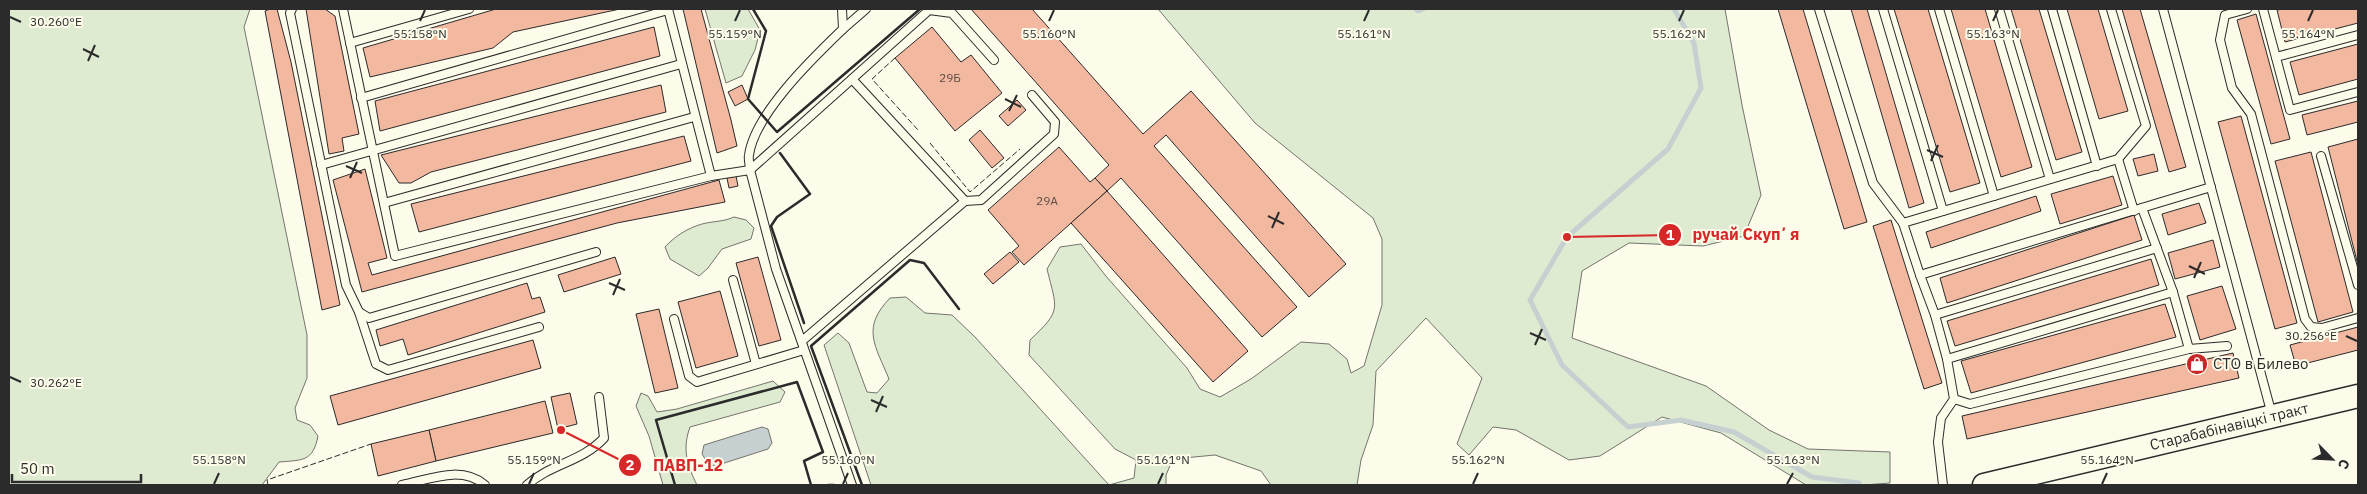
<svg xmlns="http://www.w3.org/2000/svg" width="2367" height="494" font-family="'IBM Plex Sans',sans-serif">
  <rect width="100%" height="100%" fill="#fdfbea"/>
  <g fill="#deebd1" stroke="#74746e">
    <path d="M9,9H250L244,27L307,335V378L295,408L297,420L310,425L318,436C313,462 302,460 279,462L262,485H9Z"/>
    <path d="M705,9H748L760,30L755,50L742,76L726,83Z"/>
    <path d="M1158,9H1725L1742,105L1761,195L1744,236L1703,246L1629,243L1582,271L1572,338L1706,386L1769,430L1808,449L1890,452V483L1864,485H1806L1721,433L1662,417L1600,456L1569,460L1516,430L1493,427L1469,455L1457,444L1482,378L1426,318L1376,371L1373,425L1361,460L1357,485H1271L1261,471L1215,455L1173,459L1166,475V485H871L824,345L838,333L849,343L867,392L877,393L889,379C875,345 861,328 890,298L906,297L925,313L952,315L975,337L1109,485L1134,478L1136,460L1115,449L1029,355L1030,340C1062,310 1057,310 1047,269L1060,247L1081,244L1105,275L1187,368L1200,389L1220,397L1251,379L1301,342L1329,344L1347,359L1351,373L1364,366L1382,305V239L1373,218L1255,123Z"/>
    <path d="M734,217L746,220L754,228L751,239L722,249L708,268L699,276L670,259L665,247C675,236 688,228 702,224C713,221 723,222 734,217Z"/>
    <path d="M773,381L785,392L780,402L690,427C682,449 687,465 697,485H663L649,436L636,406L641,393L648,396L657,412L677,409Z"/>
  </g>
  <path fill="#c7d0d0" stroke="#74746e" d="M762,427L768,429L772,443L768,449L715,466L709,465L702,454L704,445Z"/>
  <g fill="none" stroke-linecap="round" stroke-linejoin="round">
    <g stroke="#c7d0d0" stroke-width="5">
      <path d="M1416,9L1418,11L1423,9"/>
      <path d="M1674,9L1694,43L1701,88L1668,149L1567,237L1530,300L1562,365L1628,427L1681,420L1734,432L1812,477L1859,483"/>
    </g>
  </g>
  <g fill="#f2b8a0" stroke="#2b2b2b">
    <path d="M270,9H277L291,62L340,305L322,310L265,11Z"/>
    <path d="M306,9H325L335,16L359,134L342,138L344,151L329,154Z"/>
    <path d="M496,9H620L513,32L493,48L370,77L363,48Z"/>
    <path d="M683,9H701L731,120L737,146L717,153Z"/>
    <path d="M971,9H1032L1143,134L1191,91L1346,264L1309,297L1166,135L1154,146L1297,307L1262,337L1121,178L1107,191L1095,178L1109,165Z"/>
    <path d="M1778,9H1803L1867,222L1844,229Z"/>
    <path d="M1851,9H1867L1924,203L1909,208Z"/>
    <path d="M1894,9H1928L1980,183L1950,192Z"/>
    <path d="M1951,9H1985L2032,167L2001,177Z"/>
    <path d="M2011,9H2039L2082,152L2056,160Z"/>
    <path d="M2067,9H2098L2128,111L2099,119Z"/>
    <path d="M2122,9H2140L2186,167L2169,172Z"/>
    <path d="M2283,9H2358V23L2285,42L2277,10Z"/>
    <path d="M2256,14L2290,139L2271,144L2237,20Z"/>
    <path d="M654,27L660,56L380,131L375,101Z"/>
    <path d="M932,27L961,62L971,55L1002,93L955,131L895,58Z"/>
    <path d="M2358,44V79L2299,95L2290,62Z"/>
    <path d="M661,85L666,112L431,172L411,183H399L381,155Z"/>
    <path d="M742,85L748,99L735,106L728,92Z"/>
    <path d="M1017,100L1026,110L1008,126L999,116Z"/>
    <path d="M2358,101V122L2307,135L2302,115Z"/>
    <path d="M2241,116L2297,323L2275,329L2218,122Z"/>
    <path d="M980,130L1004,158L992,168L969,140Z"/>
    <path d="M684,136L691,161L419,232L411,204Z"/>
    <path d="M2358,139V265L2328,147Z"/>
    <path d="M1059,147L1090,182L1095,178L1107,191L1024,265L1012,252L1019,246L988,210Z"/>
    <path d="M2311,152L2353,312L2318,322L2275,161Z"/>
    <path d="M2154,154L2158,171L2138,176L2133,159Z"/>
    <path d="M365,169L387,258L368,263L372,275L719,180L725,202L617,223L362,292L333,180Z"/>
    <path d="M736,176L738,186L729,188L727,178Z"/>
    <path d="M2113,176L2122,205L2060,224L2051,194Z"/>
    <path d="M1107,191L1248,351L1213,382L1071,223Z"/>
    <path d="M2036,196L2041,211L1931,248L1926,232Z"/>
    <path d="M2199,203L2206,223L2168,235L2162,214Z"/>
    <path d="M2134,215L2142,240L1947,303L1940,278Z"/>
    <path d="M1891,220L1942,383L1924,389L1873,226Z"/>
    <path d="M2213,240L2220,267L2175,279L2168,253Z"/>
    <path d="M1010,252L1019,262L993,284L984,274Z"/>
    <path d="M615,257L621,274L564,292L558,275Z"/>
    <path d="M758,257L781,340L759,346L736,263Z"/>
    <path d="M2151,259L2159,285L1955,346L1947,321Z"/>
    <path d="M527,283L532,299L540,297L545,312L408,355L403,339L380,346L376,330Z"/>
    <path d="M2222,286L2236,329L2200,340L2187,296Z"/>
    <path d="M720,291L738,356L696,368L678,302Z"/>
    <path d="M2165,304L2176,337L1971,393L1961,361Z"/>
    <path d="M659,309L678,388L655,393L636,314Z"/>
    <path d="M2358,327V350L2296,366L2290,345Z"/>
    <path d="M533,340L541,368L338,425L330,396Z"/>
    <path d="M2233,353L2239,378L1967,439L1962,416Z"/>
    <path d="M570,393L577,424L558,429L551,397Z"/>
    <path d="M545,401L553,433L436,461L429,430Z"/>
    <path d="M429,430L436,461L378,476L371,444Z"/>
  </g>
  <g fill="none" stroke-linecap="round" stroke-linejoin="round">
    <g stroke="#2b2b2b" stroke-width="10">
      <g id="lane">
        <path d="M292,9L290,13L346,285L359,312L369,318L596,252"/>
        <path d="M343,9L395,256L711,176L750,170L852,79"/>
        <path d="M668,9L711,176"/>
        <path d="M842,9L843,29C814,57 755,113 749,155C748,159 750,165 750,170L776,269L852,485"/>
        <path d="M1819,9L1873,183L1903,223L1920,275"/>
        <path d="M1883,9L1943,211"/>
        <path d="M1939,9L1994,196"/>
        <path d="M1999,9L2050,179"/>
        <path d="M2052,9L2097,166"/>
        <path d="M2111,9L2146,126L2118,159"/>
        <path d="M2163,9L2272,415"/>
        <path d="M2247,9L2225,15L2220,40L2232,88L2251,114L2305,319L2311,327L2322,328L2358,318"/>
        <path d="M2263,9L2290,110L2358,92"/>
        <path d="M843,29L866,9"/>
        <path d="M350,43L469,9"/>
        <path d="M2276,57L2358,35"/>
        <path d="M994,60L952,13L929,10L852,79L965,201L981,200L1054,134L1055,122L1032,95"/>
        <path d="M361,98L668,10"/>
        <path d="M2321,156L2358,285"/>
        <path d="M321,165L681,64"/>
        <path d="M384,203L694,117"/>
        <path d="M2142,208L2173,292L2189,349"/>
        <path d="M1903,223L2118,159L2134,211"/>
        <path d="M733,280L756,364"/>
        <path d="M359,312L376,364L388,370L539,327"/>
        <path d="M1935,315L2157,248"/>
        <path d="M674,319L689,376L697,382L804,350"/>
        <path d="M802,341L965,201"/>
        <path d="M1947,359L1935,315L1920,275L2211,187"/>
        <path d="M1954,399L1970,404L2189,349L2227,346"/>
        <path d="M402,485C431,479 461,465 485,485"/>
        <path d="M527,485C550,464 582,462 604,438L599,397"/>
        <path d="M1943,485L1938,442L1941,418L1954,399L1947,359L2173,292"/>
      </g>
    </g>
    <g stroke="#2b2b2b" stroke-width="25">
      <g id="secondary">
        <path id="s1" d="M1984,485L2358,396"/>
      </g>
    </g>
    <use href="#lane" stroke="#fdfbea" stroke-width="8"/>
    <use href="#secondary" stroke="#fdfbea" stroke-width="22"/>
    <g stroke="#2b2b2b" stroke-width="1" stroke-dasharray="6 2.5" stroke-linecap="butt">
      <path d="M895,58L872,79L918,130"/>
      <path d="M930,143L970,192L1020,149"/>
      <path d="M268,485L267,480L371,444"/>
    </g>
    <g stroke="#2b2b2b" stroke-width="2.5">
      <path d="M753,9L766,31L748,99L777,132L920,9"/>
      <path d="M780,153L810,194L777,217L771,226L804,323"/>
      <path d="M675,485L656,420L797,382L823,452L804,461L811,485"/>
      <path d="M828,485H834"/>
      <path d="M862,485L811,346L910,260L924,263L959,309"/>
    </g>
  </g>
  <path fill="none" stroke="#2b2b2b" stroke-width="2" d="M10,17L21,22M420,21L425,10M735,21L740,10M1049,21L1054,10M1364,21L1369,10M1679,21L1684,10M1993,21L1998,10M2308,21L2313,10M83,49L99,57M88,61L95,45M1005,99L1021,107M1009,111L1017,95M1927,150L1943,157M1931,161L1938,145M346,166L362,173M350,178L357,162M1268,216L1284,224M1272,228L1279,212M2189,266L2205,274M2194,278L2201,262M609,283L625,290M613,295L620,279M1530,333L1546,340M2346,336L2357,341M1535,345L1542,329M10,377L21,382M871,400L887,407M876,412L883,396M214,484L219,473M529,484L534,473M843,484L848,473M1158,484L1163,473M1473,484L1478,473M1787,484L1793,473M2102,484L2107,473"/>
  <defs>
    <g id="shop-disc" transform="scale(1.125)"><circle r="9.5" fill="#c62828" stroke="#fdfbea"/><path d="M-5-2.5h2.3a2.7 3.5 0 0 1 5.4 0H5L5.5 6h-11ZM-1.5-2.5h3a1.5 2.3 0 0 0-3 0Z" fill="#fff"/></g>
  </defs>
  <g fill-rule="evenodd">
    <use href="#shop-disc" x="2197" y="364"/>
  </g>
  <g text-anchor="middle" stroke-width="4" stroke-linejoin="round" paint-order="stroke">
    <g font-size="12" fill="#5d4e48">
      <text x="950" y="82">29Б</text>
      <text x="1047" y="205">29А</text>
    </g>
    <g font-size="15" fill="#2b2b2b" stroke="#fdfbea" text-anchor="start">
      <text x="2213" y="369">СТО в Билево</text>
    </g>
    <g font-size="15" fill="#2b2b2b" stroke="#fdfbea">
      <text dy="5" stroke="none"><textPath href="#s1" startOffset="252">Старабабінавіцкі тракт</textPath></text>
    </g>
  </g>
  <g font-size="12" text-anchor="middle" fill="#2b2b2b" stroke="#fdfbea" stroke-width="4" stroke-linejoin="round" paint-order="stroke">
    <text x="56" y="26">30.260°E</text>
    <text x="420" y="38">55.158°N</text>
    <text x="735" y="38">55.159°N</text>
    <text x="1049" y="38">55.160°N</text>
    <text x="1364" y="38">55.161°N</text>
    <text x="1679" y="38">55.162°N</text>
    <text x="1993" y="38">55.163°N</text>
    <text x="2308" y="38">55.164°N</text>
    <text x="2311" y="340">30.256°E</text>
    <text x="56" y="387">30.262°E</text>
    <text x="219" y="464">55.158°N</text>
    <text x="534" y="464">55.159°N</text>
    <text x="848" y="464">55.160°N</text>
    <text x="1163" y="464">55.161°N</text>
    <text x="1478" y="464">55.162°N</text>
    <text x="1793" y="464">55.163°N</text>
    <text x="2107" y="464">55.164°N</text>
  </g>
  <path fill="none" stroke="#d62828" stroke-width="2" d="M1567 237L1670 235M561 430L630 465"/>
  <g fill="#d62828" stroke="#fdfbea" stroke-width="2">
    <circle cx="1567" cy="237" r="5"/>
    <circle cx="561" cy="430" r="5"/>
    <circle cx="1670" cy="235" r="12"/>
    <circle cx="630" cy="465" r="12"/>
  </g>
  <g font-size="15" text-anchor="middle" font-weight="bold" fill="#fff">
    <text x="1670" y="240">1</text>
    <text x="630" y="470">2</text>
  </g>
  <g font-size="16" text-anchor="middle" font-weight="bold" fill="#d62828" stroke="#fdfbea" stroke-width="4" stroke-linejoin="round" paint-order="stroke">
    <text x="1746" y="240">ручай Скупʼя</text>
    <text x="688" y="471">ПАВП-12</text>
  </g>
  <rect width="2367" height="494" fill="none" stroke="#2b2b2b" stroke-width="20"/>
  <g transform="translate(2332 459) rotate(114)" stroke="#fdfbea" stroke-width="4" paint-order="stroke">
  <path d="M0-4L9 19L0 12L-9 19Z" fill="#2b2b2b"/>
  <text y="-8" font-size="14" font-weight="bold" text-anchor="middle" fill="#2b2b2b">С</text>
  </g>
  <path d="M12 474v8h129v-8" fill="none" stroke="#2b2b2b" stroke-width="2.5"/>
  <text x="20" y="474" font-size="15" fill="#2b2b2b" stroke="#fdfbea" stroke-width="4" paint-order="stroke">50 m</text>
</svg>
